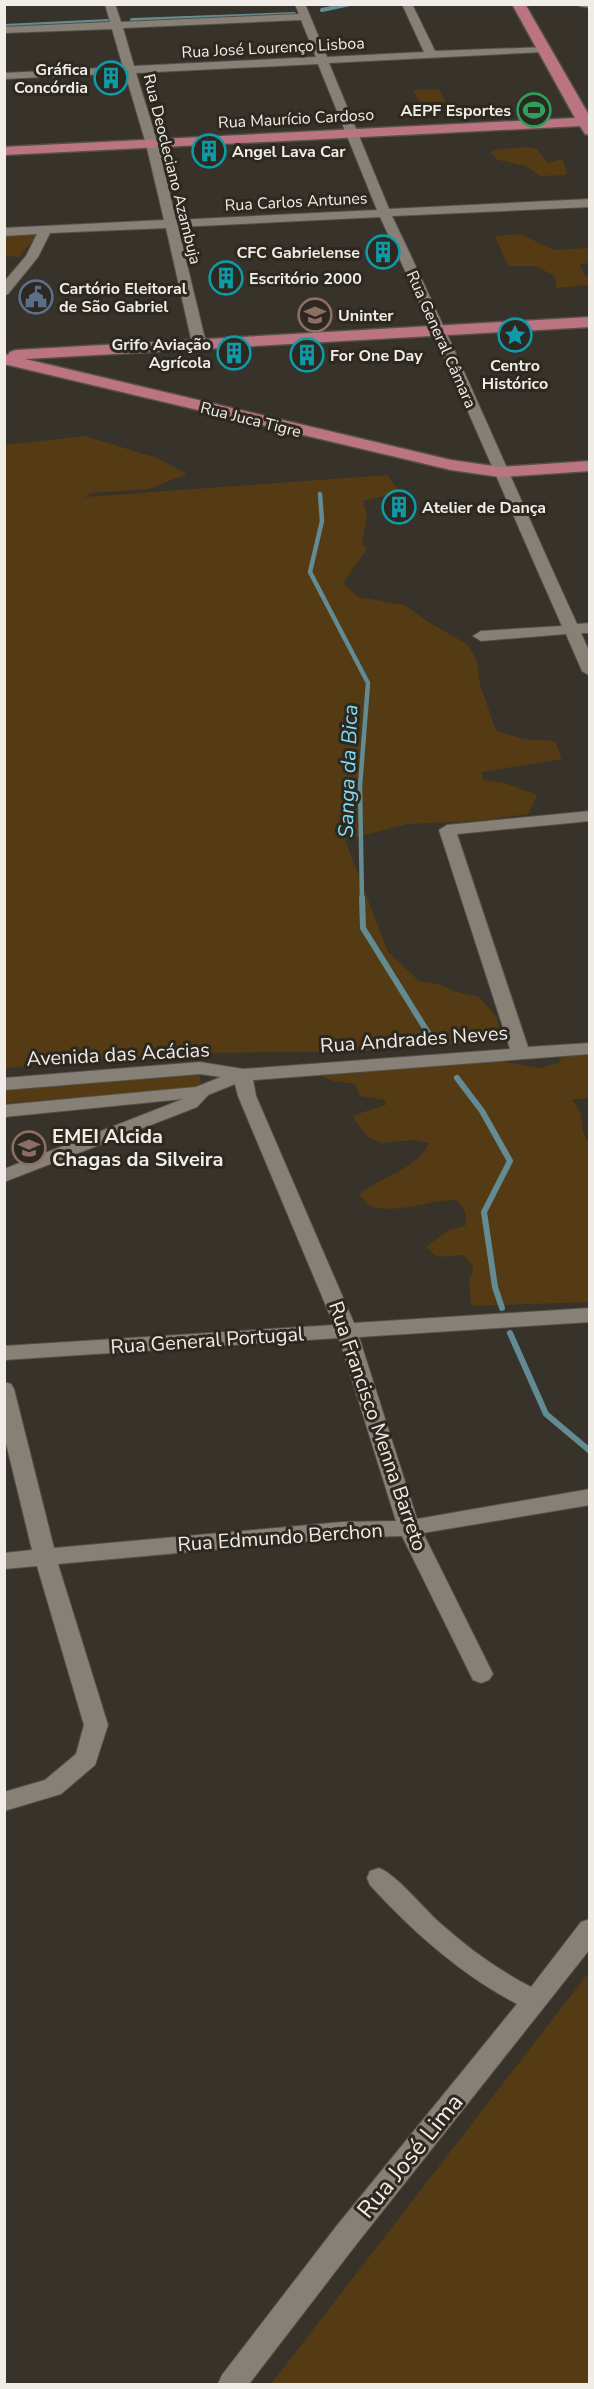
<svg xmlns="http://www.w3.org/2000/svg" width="594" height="2389" font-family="'Nunito Sans',sans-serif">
  <rect width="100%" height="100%" fill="#37322a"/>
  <g fill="#543b13">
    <path d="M439,89L448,107L422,108L413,90Z"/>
    <path d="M526,147L537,149L547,163L562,159L567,172L565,175L540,176L526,166L498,160L490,152L500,149Z"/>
    <path d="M38,234L19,257L5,256V236Z"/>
    <path d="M520,234L554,250L589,248V263L580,264L584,275L589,277V285L556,288L555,276L535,266H508L495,236Z"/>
    <path d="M85,436L157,458L187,474L149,489L92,493L84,497L387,475L400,492L363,501L367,515L362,543L367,549L343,583L358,597L405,605L427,621L468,645L477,661L480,684L496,731L524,739L555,741L562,759L482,772L483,780L505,783L537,795L528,814L477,821L408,824L345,840L388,952L419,981L442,985L453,991L479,997L497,1018L502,1041L352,1052L182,1053L5,1068V445Z"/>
    <path d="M580,1054L589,1056V1098L572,1100C588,1115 577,1130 589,1142V1302L471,1306L469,1279L473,1272L472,1264L463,1255L437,1257L426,1247L448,1230L465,1226C468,1214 465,1209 456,1200C431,1199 393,1216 369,1205C366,1203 362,1198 359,1194C379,1178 418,1168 429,1143L414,1140L382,1143L369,1138L354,1119V1115L386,1105L384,1100L360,1096L355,1084L333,1081L321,1076L495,1060L540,1068L559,1063L560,1058Z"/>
    <path d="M199,1073L202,1089L5,1103V1090Z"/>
    <path d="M589,1972V2384H271Z"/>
  </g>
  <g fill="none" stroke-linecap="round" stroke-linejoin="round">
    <g stroke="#638b94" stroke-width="4">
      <path d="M322,10L350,4"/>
      <path d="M132,20L294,14"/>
      <path d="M4,26L108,21"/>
    </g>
    <path stroke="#638b94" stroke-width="4.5" d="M320,494L322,521L310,572L368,683L360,786L362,900"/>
    <g stroke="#638b94" stroke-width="6">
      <path d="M362,898L363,928L435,1044"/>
      <path d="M457,1078L482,1111L510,1161L484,1212L495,1287L502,1308"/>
      <path d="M510,1333L546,1414L590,1451"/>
    </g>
    <g stroke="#555049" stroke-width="2">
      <g id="minor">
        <path d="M105,4H115L121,22L299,14L295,4H305L327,57L424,52L402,4H412L435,51L548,47L549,49L544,52L329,63L389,209L590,199V207L392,216C457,351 515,489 577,624L590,623V633H581L590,653V676L582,671L566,634L481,641L473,636L481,631L562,626C501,489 444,352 380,217L178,227L206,343L199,347L192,343L166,228L50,233L38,257L8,294L4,295V282L26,256L37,234L4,236V228L164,220L146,144L125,73L4,79V73L123,67L112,29L4,33V27L110,22ZM301,20L316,57L134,66L123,28ZM318,64L377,210L176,220L158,144L136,73Z"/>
        <path d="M578,4H590V8L579,6Z"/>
        <path d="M590,811V821L457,834L528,1047L590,1043V1054L253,1080L256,1096L354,1323L590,1308V1322L359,1337L417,1519L590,1489V1505L423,1533L493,1674L489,1680L481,1683L473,1680L402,1536L342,1538L58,1564L108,1725L95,1765L61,1794L4,1811V1792L45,1780L76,1754L84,1725L37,1566L4,1569V1553L32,1550L4,1435V1382L11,1384L14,1389L54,1548L342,1522L396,1521L339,1338L4,1360V1346L334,1325L238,1096L235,1084L208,1095L197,1107L4,1182V1169L183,1099L4,1117V1105L196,1087L221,1077L200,1074L4,1090V1078L200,1062L243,1069L510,1049L439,830L447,825Z"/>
        <path d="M379,1868C396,1874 425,1910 440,1923C468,1948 498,1970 531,1987L581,1922L590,1919V1949L355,2246L249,2384H218L222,2375L335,2228L517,2004C460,1974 413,1932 370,1885L367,1878L370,1871Z"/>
      </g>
    </g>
    <g stroke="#555049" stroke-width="3">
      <g id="major">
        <path d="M512,4H525L590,117V135L585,134L580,126L4,155V147L575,118Z"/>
        <path d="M590,317V327L25,359L451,460L500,467L590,461V471L500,477L451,470L4,364V354L8,355L10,352L16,350Z"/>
      </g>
    </g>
    <use href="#minor" fill="#878077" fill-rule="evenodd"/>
    <use href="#major" fill="#bb7481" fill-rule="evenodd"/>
  </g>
  <defs>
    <g id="building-ring" transform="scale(1.725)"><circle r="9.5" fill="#2d2820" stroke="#0f9aa8" stroke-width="1.5"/><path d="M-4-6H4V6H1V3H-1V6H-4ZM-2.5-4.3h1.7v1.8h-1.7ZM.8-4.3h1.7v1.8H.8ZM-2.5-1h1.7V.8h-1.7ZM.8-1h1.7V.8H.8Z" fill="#0f9aa8"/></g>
    <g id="stadium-ring" transform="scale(1.725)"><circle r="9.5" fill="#2d2820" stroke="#2e9e5b" stroke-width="1.5"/><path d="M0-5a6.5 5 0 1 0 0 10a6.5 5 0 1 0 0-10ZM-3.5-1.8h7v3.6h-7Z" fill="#2e9e5b"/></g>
    <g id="civic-ring" transform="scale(1.725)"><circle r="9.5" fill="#2d2820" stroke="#5c6f8a" stroke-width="1.5"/><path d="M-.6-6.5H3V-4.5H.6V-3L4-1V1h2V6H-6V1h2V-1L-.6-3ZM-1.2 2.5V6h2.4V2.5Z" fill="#5c6f8a"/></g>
    <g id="university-ring" transform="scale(1.725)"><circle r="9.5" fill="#2d2820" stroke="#8d6e63" stroke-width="1.5"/><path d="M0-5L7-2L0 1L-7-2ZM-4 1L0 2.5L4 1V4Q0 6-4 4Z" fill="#8d6e63"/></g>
    <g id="sight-ring" transform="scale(1.725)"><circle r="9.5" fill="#2d2820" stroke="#0f9aa8" stroke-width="1.5"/><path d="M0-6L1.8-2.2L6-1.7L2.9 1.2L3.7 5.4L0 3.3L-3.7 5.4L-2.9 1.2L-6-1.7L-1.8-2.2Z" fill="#0f9aa8"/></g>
    <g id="school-ring" transform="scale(1.725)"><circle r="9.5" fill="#2d2820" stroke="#8d6e63" stroke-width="1.5"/><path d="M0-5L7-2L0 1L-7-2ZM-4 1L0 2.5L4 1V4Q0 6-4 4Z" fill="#8d6e63"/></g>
  </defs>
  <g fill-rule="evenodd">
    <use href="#building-ring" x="111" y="78"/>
    <use href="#stadium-ring" x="534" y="110"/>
    <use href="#building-ring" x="209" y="151"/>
    <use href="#building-ring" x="383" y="252"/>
    <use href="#building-ring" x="226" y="278"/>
    <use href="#civic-ring" x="36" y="297"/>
    <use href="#university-ring" x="315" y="315"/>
    <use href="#sight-ring" x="515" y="335"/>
    <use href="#building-ring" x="234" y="353"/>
    <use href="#building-ring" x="307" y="355"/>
    <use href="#building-ring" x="399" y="507"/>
    <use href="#school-ring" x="29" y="1148"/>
  </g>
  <g text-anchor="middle" stroke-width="6" stroke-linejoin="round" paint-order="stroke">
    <g font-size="16" fill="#f0ece7" stroke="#2d2820">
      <text transform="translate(273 47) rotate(-3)" y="6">Rua José Lourenço Lisboa</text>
      <text transform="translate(296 118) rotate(-3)" y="6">Rua Maurício Cardoso</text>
      <text transform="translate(173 169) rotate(76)" y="6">Rua Deocleciano Azambuja</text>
      <text transform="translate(296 201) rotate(-3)" y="6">Rua Carlos Antunes</text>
      <text transform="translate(442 339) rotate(66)" y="6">Rua General Câmara</text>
      <text transform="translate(251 419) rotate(14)" y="6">Rua Juca Tigre</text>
    </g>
    <g font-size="16" font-weight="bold" fill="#f0ece7" stroke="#2d2820" text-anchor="start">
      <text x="88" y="75" text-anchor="end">Gráfica<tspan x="88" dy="18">Concórdia</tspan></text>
      <text x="511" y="116" text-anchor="end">AEPF Esportes</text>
      <text x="232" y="157">Angel Lava Car</text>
      <text x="360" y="258" text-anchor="end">CFC Gabrielense</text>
      <text x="249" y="284">Escritório 2000</text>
      <text x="59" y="294">Cartório Eleitoral<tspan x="59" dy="18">de São Gabriel</tspan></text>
      <text x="338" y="321">Uninter</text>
      <text x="211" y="350" text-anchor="end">Grifo Aviação<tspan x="211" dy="18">Agrícola</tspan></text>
      <text x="330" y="361">For One Day</text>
      <text x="515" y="371" text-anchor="middle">Centro<tspan x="515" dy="18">Histórico</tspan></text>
      <text x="422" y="513">Atelier de Dança</text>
    </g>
    <g font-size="20" fill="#f0ece7" stroke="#2d2820">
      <text transform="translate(414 1039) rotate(-4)" y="7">Rua Andrades Neves</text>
      <text transform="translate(118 1054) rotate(-3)" y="7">Avenida das Acácias</text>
      <text transform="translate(207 1340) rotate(-4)" y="7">Rua General Portugal</text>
      <text transform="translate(378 1426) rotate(71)" y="7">Rua Francisco Menna Barreto</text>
      <text transform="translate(280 1537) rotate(-4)" y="7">Rua Edmundo Berchon</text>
    </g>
    <g font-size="20" font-weight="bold" fill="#f0ece7" stroke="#2d2820" text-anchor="start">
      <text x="52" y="1143">EMEI Alcida<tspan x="52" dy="23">Chagas da Silveira</tspan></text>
    </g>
    <g font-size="21" font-style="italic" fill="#7fddf6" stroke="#2d2820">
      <text transform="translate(348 771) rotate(-88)" y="7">Sanga da Bica</text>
    </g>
    <g font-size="24" fill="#f0ece7" stroke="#2d2820">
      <text transform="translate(410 2156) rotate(-51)" y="8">Rua José Lima</text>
    </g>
  </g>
  <rect width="594" height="2389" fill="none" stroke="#f0ece7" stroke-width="12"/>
</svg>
